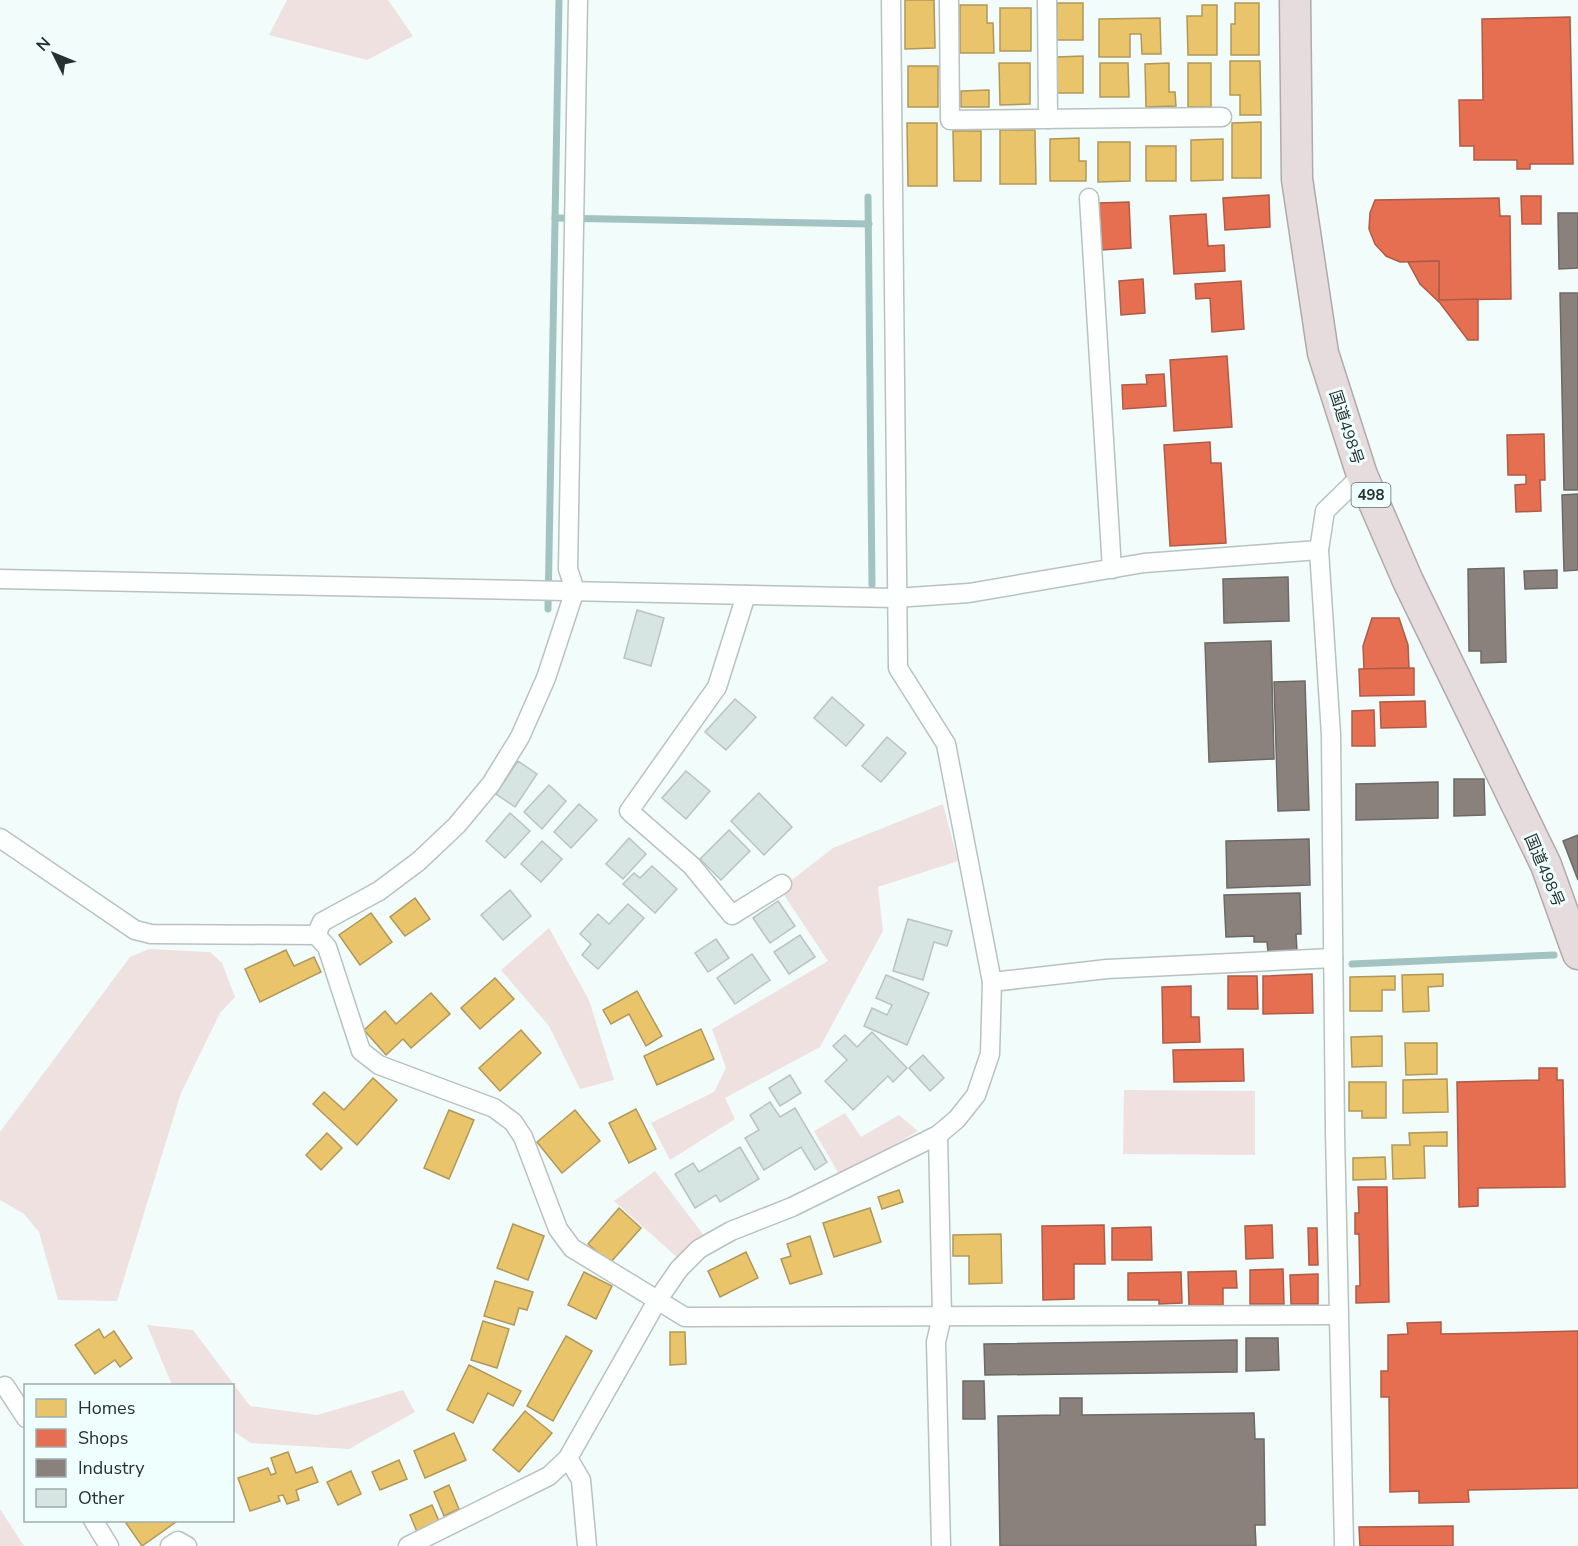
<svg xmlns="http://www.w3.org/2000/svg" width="1578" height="1546" font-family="'Nunito Sans','Noto Sans JP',sans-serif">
  <rect width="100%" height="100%" fill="#f2fcfa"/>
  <g fill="#f0e1e1">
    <path d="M287,0H388L413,36L367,60L269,35Z"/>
    <path d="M943,804L958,861L878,887L883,931L820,1047L725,1098L735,1119L670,1160L651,1123L714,1092L726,1068L712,1029L828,961L780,889L833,848Z"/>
    <path d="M549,928L589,1000L614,1080L580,1089L549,1026L501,970Z"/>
    <path d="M149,949L210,952L222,963L235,997L220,1013L181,1093L117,1301L58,1300L39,1232L24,1214L0,1200V1132L130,957Z"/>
    <path d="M1124,1090L1255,1091V1155L1123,1154Z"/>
    <path d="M845,1113L861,1137L899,1115L918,1131L840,1176L814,1131Z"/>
    <path d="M655,1171L705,1237L678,1258L614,1201Z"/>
    <path d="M147,1325L193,1330L250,1406L317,1415L403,1390L415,1412L349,1449L251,1443L233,1431L232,1386L172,1385Z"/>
    <path d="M0,1509L24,1546H0Z"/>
  </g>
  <g fill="#e9c46a" stroke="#af9859" stroke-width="1.5">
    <path d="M905,0H934L935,48L905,49Z"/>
    <rect x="1057" y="3" width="26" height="37"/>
    <path d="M1235,3H1259V55H1231V24H1235Z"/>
    <path d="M960,5H987V23H993L994,53H960Z"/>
    <path d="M1202,5H1217V55H1188L1187,16H1202Z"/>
    <rect x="1000" y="8" width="31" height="43"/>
    <path d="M1160,18L1161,54H1142L1141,34H1130V57H1099V19Z"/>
    <path d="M1083,56V93H1057V57Z"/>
    <path d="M1230,61H1260L1261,115H1240V95H1230Z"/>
    <path d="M999,63H1030V104L1000,105Z"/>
    <path d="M1100,63H1128L1129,97H1100Z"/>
    <path d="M1169,63V92H1175L1176,106L1146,107L1145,64Z"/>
    <rect x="1188" y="63" width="23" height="44"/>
    <rect x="908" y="66" width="30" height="41"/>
    <path d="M989,90V107H961V91Z"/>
    <path d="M1261,122V178H1232V123Z"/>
    <path d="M907,123H937V186H908Z"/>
    <path d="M1000,130H1035L1036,184H1000Z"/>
    <path d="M953,131H981V181H954Z"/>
    <path d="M1079,138V161H1086V181H1050V139Z"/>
    <path d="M1223,139V180L1191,181V140Z"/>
    <path d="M1098,142H1130V181L1098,182Z"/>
    <rect x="1146" y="146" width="30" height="35"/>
    <path d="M415,898L430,919L405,936L390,917Z"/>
    <path d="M371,913L392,942L360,965L339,935Z"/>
    <path d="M286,950L294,966L314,957L321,972L260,1002L245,969Z"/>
    <path d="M1443,974V986L1428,987L1429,1011L1403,1012L1402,975Z"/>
    <path d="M1395,976V990H1382V1011H1350V977Z"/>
    <path d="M495,978L514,999L480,1029L461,1008Z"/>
    <path d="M637,991L662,1036L646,1046L629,1014L611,1024L603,1010Z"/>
    <path d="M431,993L450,1014L411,1048L403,1039L386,1055L364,1030L385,1011L396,1024Z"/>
    <path d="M701,1029L714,1059L657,1085L644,1056Z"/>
    <path d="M521,1030L541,1053L500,1091L479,1068Z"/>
    <path d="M1382,1036V1066L1352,1067L1351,1037Z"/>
    <path d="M1405,1043H1437V1074L1406,1075Z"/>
    <path d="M373,1078L397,1100L357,1145L313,1104L324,1092L344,1110Z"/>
    <path d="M1447,1079L1448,1112L1403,1113V1080Z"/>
    <path d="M1349,1082H1386V1118H1362V1111H1349Z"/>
    <path d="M636,1109L656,1149L629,1163L609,1123Z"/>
    <path d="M449,1110L474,1120L449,1179L424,1168Z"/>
    <path d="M575,1110L600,1141L562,1173L537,1142Z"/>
    <path d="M1447,1132V1146H1424L1425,1178L1393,1179L1392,1145H1410L1409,1133Z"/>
    <path d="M327,1133L342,1148L321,1170L306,1155Z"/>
    <path d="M1385,1157L1386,1179L1353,1180V1158Z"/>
    <path d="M899,1190L903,1202L882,1209L878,1197Z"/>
    <path d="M619,1208L641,1228L610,1263L588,1244Z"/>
    <path d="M870,1208L881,1242L834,1257L823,1223Z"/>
    <path d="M513,1224L544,1236L528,1280L497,1268Z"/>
    <path d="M1001,1234L1002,1283L969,1284V1256H953V1235Z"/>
    <path d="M810,1236L822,1274L790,1284L781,1259L791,1256L787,1244Z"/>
    <path d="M746,1252L758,1278L720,1297L708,1271Z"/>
    <path d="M584,1272L612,1286L596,1319L568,1305Z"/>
    <path d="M495,1281L533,1292L527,1310L519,1308L514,1325L484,1316Z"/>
    <path d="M483,1321L509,1329L497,1368L471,1360Z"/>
    <path d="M99,1329L104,1338L114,1331L132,1358L120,1367L115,1360L95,1374L75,1345Z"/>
    <path d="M670,1332H685L686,1364L670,1365Z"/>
    <path d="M566,1336L592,1351L553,1421L527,1406Z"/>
    <path d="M469,1365L521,1391L513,1406L488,1393L473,1423L447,1410Z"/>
    <path d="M525,1411L552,1433L519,1472L493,1450Z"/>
    <path d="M454,1433L466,1460L425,1478L414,1451Z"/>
    <path d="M288,1452L296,1473L312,1467L318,1482L296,1490L299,1500L287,1504L283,1495L278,1496L280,1501L250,1511L238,1478L268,1468L271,1475L276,1473L271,1458Z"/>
    <path d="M399,1460L407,1479L380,1490L372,1472Z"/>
    <path d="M351,1471L361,1494L338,1505L327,1482Z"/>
    <path d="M449,1485L459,1509L444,1516L434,1492Z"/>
    <path d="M432,1505L439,1521L417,1532L410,1515Z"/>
    <path d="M129,1520H175L176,1522L142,1546L126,1523Z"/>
  </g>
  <g fill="#e76f51" stroke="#ad5c47" stroke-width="1.5">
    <path d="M1570,17L1573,164H1530V169H1517V160H1474V146H1460L1459,100H1483L1482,19Z"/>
    <path d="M1269,195L1270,227L1225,230L1223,198Z"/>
    <path d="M1521,196H1541V224H1522Z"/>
    <path d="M1499,198L1500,216H1510L1511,299L1439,300V261L1400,262L1386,256L1375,244L1369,229L1370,213L1375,200Z"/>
    <path d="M1129,202L1131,248L1102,250L1099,203Z"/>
    <path d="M1206,214L1208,246L1224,245L1225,271L1174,274L1170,216Z"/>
    <path d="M1439,261V300L1478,299V340H1468L1440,303L1420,284L1408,262Z"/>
    <path d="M1143,279L1145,313L1121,315L1119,281Z"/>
    <path d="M1241,281L1244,329L1212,332L1210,298L1196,299L1195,284Z"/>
    <path d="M1227,356L1232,427L1174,431L1170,360Z"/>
    <path d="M1164,374L1166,406L1123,409L1122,385L1147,384L1146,375Z"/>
    <path d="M1544,434L1545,480H1540L1541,511L1516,512L1515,485L1526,484V475H1508L1507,435Z"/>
    <path d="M1210,442L1211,463H1221L1226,543L1170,546L1164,445Z"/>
    <path d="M1372,618H1399L1408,645L1409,668L1364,669L1363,646Z"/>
    <path d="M1414,668V695L1360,696L1359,669Z"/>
    <path d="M1425,701L1426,727L1381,728L1380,702Z"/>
    <path d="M1374,710L1375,746H1352V711Z"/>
    <path d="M1312,974L1313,1013L1263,1014V976Z"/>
    <path d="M1228,976H1257L1258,1009H1228Z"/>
    <path d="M1191,986V1017H1199L1200,1042L1163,1043L1162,987Z"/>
    <path d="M1243,1049L1244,1081L1174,1082L1173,1050Z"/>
    <path d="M1539,1068H1557V1080H1563L1565,1187L1478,1188V1206L1459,1207L1457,1082L1539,1080Z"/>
    <path d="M1358,1187H1387L1389,1302L1356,1303V1286H1360L1359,1234H1355V1213H1359Z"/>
    <path d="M1104,1225L1105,1264H1074V1299L1043,1300L1042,1226Z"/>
    <path d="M1272,1225L1273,1258L1246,1259L1245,1226Z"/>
    <path d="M1151,1227L1152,1260H1112V1228Z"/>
    <path d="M1308,1228H1317L1318,1265H1309Z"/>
    <path d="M1283,1269L1284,1304H1250V1270Z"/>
    <path d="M1236,1271L1237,1288H1223V1305L1189,1306L1188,1272Z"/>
    <path d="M1181,1272L1182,1303L1159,1304V1300H1128V1273Z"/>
    <path d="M1318,1274V1304H1291L1290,1275Z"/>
    <path d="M1441,1322V1334L1578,1331V1488L1468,1490L1469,1502L1419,1503V1491L1390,1492L1389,1397H1381V1371H1388V1335L1408,1334L1407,1323Z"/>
    <path d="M1453,1526V1546H1360L1359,1527Z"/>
  </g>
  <g fill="#8a817c" stroke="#6c6966" stroke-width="1.5">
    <path d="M1558,213H1578V268L1559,269Z"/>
    <path d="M1560,293H1578V490H1564Z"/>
    <path d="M1578,494V570L1564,571L1562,495Z"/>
    <path d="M1504,568L1506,662L1481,663V651H1469L1468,569Z"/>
    <path d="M1557,570V588L1525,589L1524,571Z"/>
    <path d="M1288,577L1289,621L1224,623L1223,579Z"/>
    <path d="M1271,641L1274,759L1209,762L1205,643Z"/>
    <path d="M1305,681L1309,810L1278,811L1274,682Z"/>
    <path d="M1454,779H1484L1485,815L1454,816Z"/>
    <path d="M1438,782V818L1356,820V784Z"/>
    <path d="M1578,835V880L1563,841Z"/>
    <path d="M1309,839L1310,885L1227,888L1226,841Z"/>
    <path d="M1300,893L1301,934H1296L1297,951L1268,952L1267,942H1254V936L1226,937L1224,895Z"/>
    <path d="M1246,1338H1278L1279,1370L1246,1371Z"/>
    <path d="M1237,1340V1372L985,1375L984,1344Z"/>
    <path d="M963,1381H984L985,1419H963Z"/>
    <path d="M1060,1398H1082V1415L1254,1413L1255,1439H1264L1265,1525H1255L1256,1546H1000L998,1416L1060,1415Z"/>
  </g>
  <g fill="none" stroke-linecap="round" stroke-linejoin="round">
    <g stroke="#a3c3c2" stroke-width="7">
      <path d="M868,197L872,585"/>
      <path d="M555,218L869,224"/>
      <path d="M548,609L559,0"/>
      <path d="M1352,964L1554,955"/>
    </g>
  </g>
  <g fill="#d6e4e2" stroke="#b9c3c2" stroke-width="1.5">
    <path d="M637,610L664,618L651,666L624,658Z"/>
    <path d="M832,697L864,725L846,746L814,718Z"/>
    <path d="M735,699L756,717L726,750L705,732Z"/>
    <path d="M887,737L906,753L881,782L862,766Z"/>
    <path d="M518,761L537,774L515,807L496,794Z"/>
    <path d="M686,771L710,791L686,819L662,798Z"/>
    <path d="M549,785L566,801L542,829L524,812Z"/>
    <path d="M759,793L792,827L764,855L731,821Z"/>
    <path d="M579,804L597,820L571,848L554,832Z"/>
    <path d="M510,813L530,831L505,858L486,841Z"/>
    <path d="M729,830L750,851L721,880L700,859Z"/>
    <path d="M629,838L646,854L623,879L606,864Z"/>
    <path d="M542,841L562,859L541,882L521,864Z"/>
    <path d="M652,866L677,889L655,913L623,884L634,873L640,878Z"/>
    <path d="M510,890L531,916L503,940L481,915Z"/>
    <path d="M778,901L795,926L770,943L753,918Z"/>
    <path d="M628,904L644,918L598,969L582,955L591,944L580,934L598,914L609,924Z"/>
    <path d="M908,919L952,931L947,946L934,942L923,980L893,971Z"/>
    <path d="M800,935L815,957L789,974L774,952Z"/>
    <path d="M716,939L729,958L708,972L695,953Z"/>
    <path d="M752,954L770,980L735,1004L717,978Z"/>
    <path d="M886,975L929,993L907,1045L864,1026L872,1008L887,1015L892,1005L876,998Z"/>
    <path d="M872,1032L907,1068L893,1082L888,1076L853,1110L825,1081L847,1060L833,1046L845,1035L857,1047Z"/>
    <path d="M923,1055L944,1078L930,1091L909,1068Z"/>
    <path d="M790,1075L801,1093L780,1106L769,1088Z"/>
    <path d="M770,1102L780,1117L795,1108L827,1162L815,1170L801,1147L764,1170L745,1138L759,1130L750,1115Z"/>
    <path d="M740,1147L759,1179L720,1202L716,1195L695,1208L675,1174L693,1163L699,1172Z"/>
  </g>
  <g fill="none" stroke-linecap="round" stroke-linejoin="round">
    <g stroke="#b8c2c1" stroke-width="21">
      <g id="minor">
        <path d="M949,0L950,120L1222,117"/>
        <path d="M1047,0L1048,119"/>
        <path d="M1089,198L1112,569"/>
        <path d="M0,579L895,598L969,593L1144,563L1319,550"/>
        <path d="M746,595L717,687L629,811L692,866L732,915L782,884"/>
        <path d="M0,838L135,930L151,934L316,935L327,947L361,1051L379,1065L494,1108L513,1122L523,1137L558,1229L572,1248L685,1317L1338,1315"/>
        <path d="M316,935L322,922L379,891L419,861L457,825L491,784L520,737L546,678L575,590L568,569L578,0"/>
        <path d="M992,982L1107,969L1333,958"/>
        <path d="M938,1135L942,1316L936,1342L941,1546"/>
        <path d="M5,1386L26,1418"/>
        <path d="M568,1458L581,1480L587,1546"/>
        <path d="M93,1520L109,1546"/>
        <path d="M170,1546L178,1541L187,1546"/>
        <path d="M408,1546L549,1476L568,1458L657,1301L679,1269L699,1249L731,1231L792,1207L938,1135L957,1119L976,1095L990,1054L992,982L946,744L898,668L891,0"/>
        <path d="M1344,1546L1335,1132L1331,735L1319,550L1325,511L1362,475"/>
      </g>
    </g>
    <g stroke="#b1a9aa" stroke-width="33">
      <path id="trunk" d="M1295,0L1297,179L1323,353L1362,475L1408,581L1546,865L1578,954"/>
    </g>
    <use href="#minor" stroke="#fdfffe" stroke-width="18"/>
    <use href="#trunk" stroke="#e6dcde" stroke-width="30"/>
  </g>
  <g text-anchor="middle" stroke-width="6" stroke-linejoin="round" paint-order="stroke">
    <rect fill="#effffe" stroke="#636f6e" stroke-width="1.5" x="1351.5" y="483" width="39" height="24" rx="4.5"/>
    <g font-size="15" font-weight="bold" fill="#273131">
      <text x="1371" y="500">498</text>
    </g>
    <g font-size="16" fill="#273131" stroke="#effffe">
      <text transform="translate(1347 427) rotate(72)" y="6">国道498号</text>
      <text transform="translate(1545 870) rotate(67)" y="6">国道498号</text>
    </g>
  </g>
  <rect x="24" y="1384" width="210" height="138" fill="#effffe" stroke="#9fadac" stroke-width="1.5"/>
  <rect x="36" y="1399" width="30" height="18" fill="#e9c46a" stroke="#9fadac" stroke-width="1.5"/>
  <text x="78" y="1414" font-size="18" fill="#273131">Homes</text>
  <rect x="36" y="1429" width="30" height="18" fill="#e76f51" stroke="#9fadac" stroke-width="1.5"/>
  <text x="78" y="1444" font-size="18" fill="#273131">Shops</text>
  <rect x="36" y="1459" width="30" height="18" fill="#8a817c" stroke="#9fadac" stroke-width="1.5"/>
  <text x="78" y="1474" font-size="18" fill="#273131">Industry</text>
  <rect x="36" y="1489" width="30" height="18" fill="#d6e4e2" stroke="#9fadac" stroke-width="1.5"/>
  <text x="78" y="1504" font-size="18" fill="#273131">Other</text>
  <g transform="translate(54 54) rotate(313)" stroke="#effffe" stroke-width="4.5" paint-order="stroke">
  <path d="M0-4.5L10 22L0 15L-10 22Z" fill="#273131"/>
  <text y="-9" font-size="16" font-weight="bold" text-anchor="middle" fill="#273131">N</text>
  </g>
</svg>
